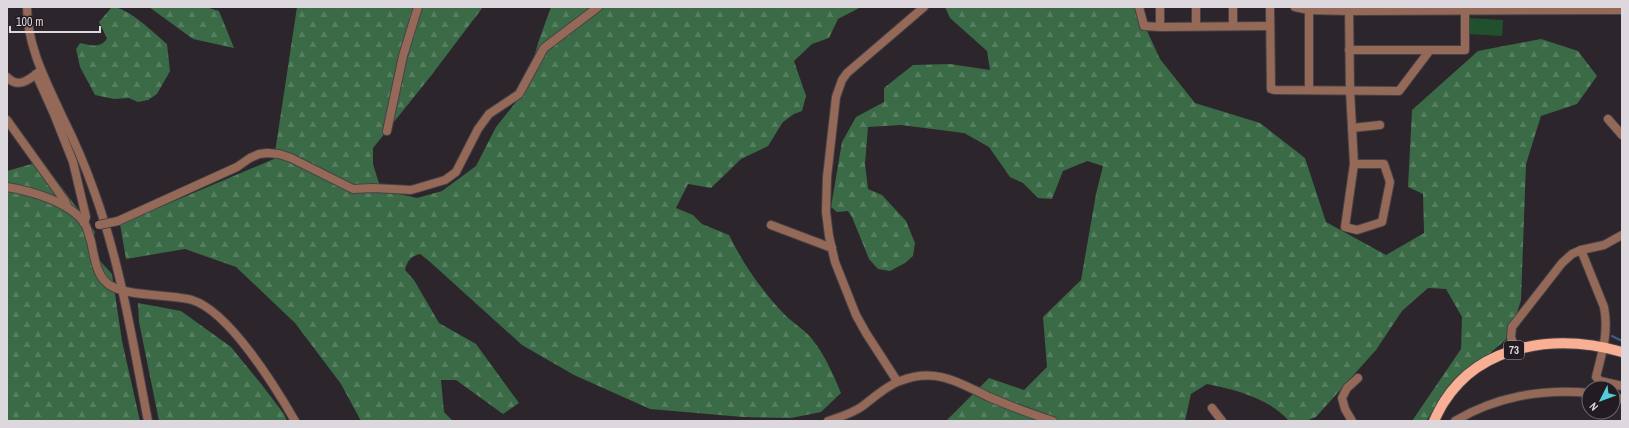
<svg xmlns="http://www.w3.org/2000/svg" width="1629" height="428" font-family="'Archivo Narrow',sans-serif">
  <defs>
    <pattern id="forest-firs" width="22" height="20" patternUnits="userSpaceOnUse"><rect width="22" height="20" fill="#3a6a46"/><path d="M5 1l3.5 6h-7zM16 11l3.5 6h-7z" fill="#567f60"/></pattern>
  </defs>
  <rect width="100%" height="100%" fill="#2c252c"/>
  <g fill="url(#forest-firs)">
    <path d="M112,7C128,7 155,34 167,44L170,71L157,94L148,100L138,102L129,98L114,99L95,95L80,67L76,49L80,43C89,45 102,49 107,38L99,22Z"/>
    <path d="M149,7H206L219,11L234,48L193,39Z"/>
    <path d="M297,7H483L430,77L373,148V164L381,190L417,198L442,191L476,166L496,127L525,91L538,43L551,7H861L838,19L829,38L812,44L794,61L806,96L802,111L794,114L783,122L768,146L741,159L711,188L688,184L676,208L693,215L702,224L729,235C743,264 762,291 785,315C793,323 805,330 812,339C825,355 833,374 841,393L821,412L791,418L743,417L650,409L574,375L522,345L429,261L420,254C411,256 407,261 405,270L414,280L439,323L476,344L519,403L503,414L456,380H441L444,412L453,421H361L341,384L295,323L236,267L185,249L126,259L120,224L274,159Z"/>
    <path d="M945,7H1136L1160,59L1195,103L1260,123L1305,158L1326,222L1386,255L1424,233L1423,194L1408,187L1412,110L1478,51L1541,39L1578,51L1597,76L1577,104L1541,116L1526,164L1521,300L1510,336L1453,385L1426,421H1412L1461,349L1462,317L1446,289L1428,288L1402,311L1376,350L1316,417L1306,421H1289C1269,398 1236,390 1207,384L1191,394L1185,421H946L989,378L1024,390L1047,367L1043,317L1081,280L1096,194L1103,166L1087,161L1063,171L1052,199L1038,198L1023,183L1010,177L989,147L964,133L901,125L868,127L865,164L868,189L882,195L906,221L915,243L913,256L905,263L890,271L878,269L869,259L852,217L848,211L837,212L831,207L842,142L856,117L884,102V88L913,65L950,64L990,70L987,51L950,18Z"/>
    <path d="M42,161L95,232L91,251L112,274L122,341L140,421H7V171Z"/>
    <path d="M138,303L181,311L231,347L262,385L284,414L287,421H159L139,322Z"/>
  </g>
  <path fill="#21502e" d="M1469,18L1503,20L1502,36L1468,34Z"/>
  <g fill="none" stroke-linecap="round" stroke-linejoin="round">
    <path stroke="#3f5e89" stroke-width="2" d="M1612,336L1622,341"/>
    <g stroke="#484248" stroke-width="10">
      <g id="minor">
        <path d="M27,7C27,46 46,81 62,116C74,140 85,165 94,191C121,265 133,344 148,421"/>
        <path d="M1139,7L1144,26L1160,27"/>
        <path d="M1160,7V27L1270,26"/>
        <path d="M1196,7V26"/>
        <path d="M1233,7V26"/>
        <path d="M1270,7L1271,89L1275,90L1399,91L1430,50H1465V7"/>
        <path d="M1295,7L1309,10L1349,11L1622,10"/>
        <path d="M1349,7L1350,91L1354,164L1345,227L1357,230L1382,222L1390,182L1384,164H1354"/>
        <path d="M1309,10V90"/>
        <path d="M1349,50H1430"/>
        <path d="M36,74L54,114L73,162L86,217L84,223"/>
        <path d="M7,77C18,89 29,80 39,72"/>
        <path d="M1608,119L1622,135"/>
        <path d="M7,120L65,201L68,208"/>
        <path d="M1352,128L1380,125"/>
        <path d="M387,131L403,56L418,7"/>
        <path d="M7,187C31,191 71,202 85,224C88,229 89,236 91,241C94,255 96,274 107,283C122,297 171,294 192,300C229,311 276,388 295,421"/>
        <path d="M118,221L237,167L250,158L259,154L267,153L279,154L291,158L353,189L373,188L411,190L445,180L456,172L478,129L489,114L519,94L544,48L598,7"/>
        <path d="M771,225L832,248"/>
        <path d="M1581,250L1604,307C1609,332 1602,353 1596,377L1600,381L1622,386"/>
        <path d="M1515,350L1511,337L1512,327L1562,263L1572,254L1581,250L1604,245L1622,235"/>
        <path d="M897,381L866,333L856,315L835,262L829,236L826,212L827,177L836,97L842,80L847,73L924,7"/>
        <path d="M1613,397L1622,399"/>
        <path d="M1212,408L1222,421"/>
        <path d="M828,421C840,417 854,413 864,405C874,397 888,385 900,381C935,367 958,382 989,397C1010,406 1031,414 1053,421"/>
        <path d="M1352,421L1345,409L1342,398L1347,388L1358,378"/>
        <path d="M1455,421C1495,397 1543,388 1589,393"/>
      </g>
    </g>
    <g stroke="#484248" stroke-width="12">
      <path id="major" d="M1434,421C1437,415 1440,408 1444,402C1482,342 1559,334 1622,352"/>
    </g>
    <use href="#minor" stroke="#956958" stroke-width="8"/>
    <use href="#major" stroke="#f8af93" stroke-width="10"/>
    <g stroke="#484248" stroke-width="10" stroke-linecap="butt">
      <path id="minor-bridge" d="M99,225L118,221"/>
    </g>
    <use href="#minor-bridge" stroke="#956958" stroke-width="8"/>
  </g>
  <g text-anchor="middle" stroke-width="4" stroke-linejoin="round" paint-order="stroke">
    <rect fill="#221c22" stroke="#a5a0a5" stroke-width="1" x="1504" y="341" width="20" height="18" rx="3"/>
    <g font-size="11" font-weight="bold" fill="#ddd8dd">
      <text x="1514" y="354">73</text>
    </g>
  </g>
  <rect width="1629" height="428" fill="none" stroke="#ddd8dd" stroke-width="16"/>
  <g transform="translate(1601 400) rotate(228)"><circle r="19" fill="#221c22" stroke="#6d676d"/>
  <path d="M0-3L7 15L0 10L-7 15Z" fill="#52cbda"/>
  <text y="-6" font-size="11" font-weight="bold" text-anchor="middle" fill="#ddd8dd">N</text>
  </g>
  <path d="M10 26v6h90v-6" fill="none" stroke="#ddd8dd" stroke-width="2"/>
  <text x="16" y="26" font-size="12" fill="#ddd8dd" stroke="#221c22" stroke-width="3" paint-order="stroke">100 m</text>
</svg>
